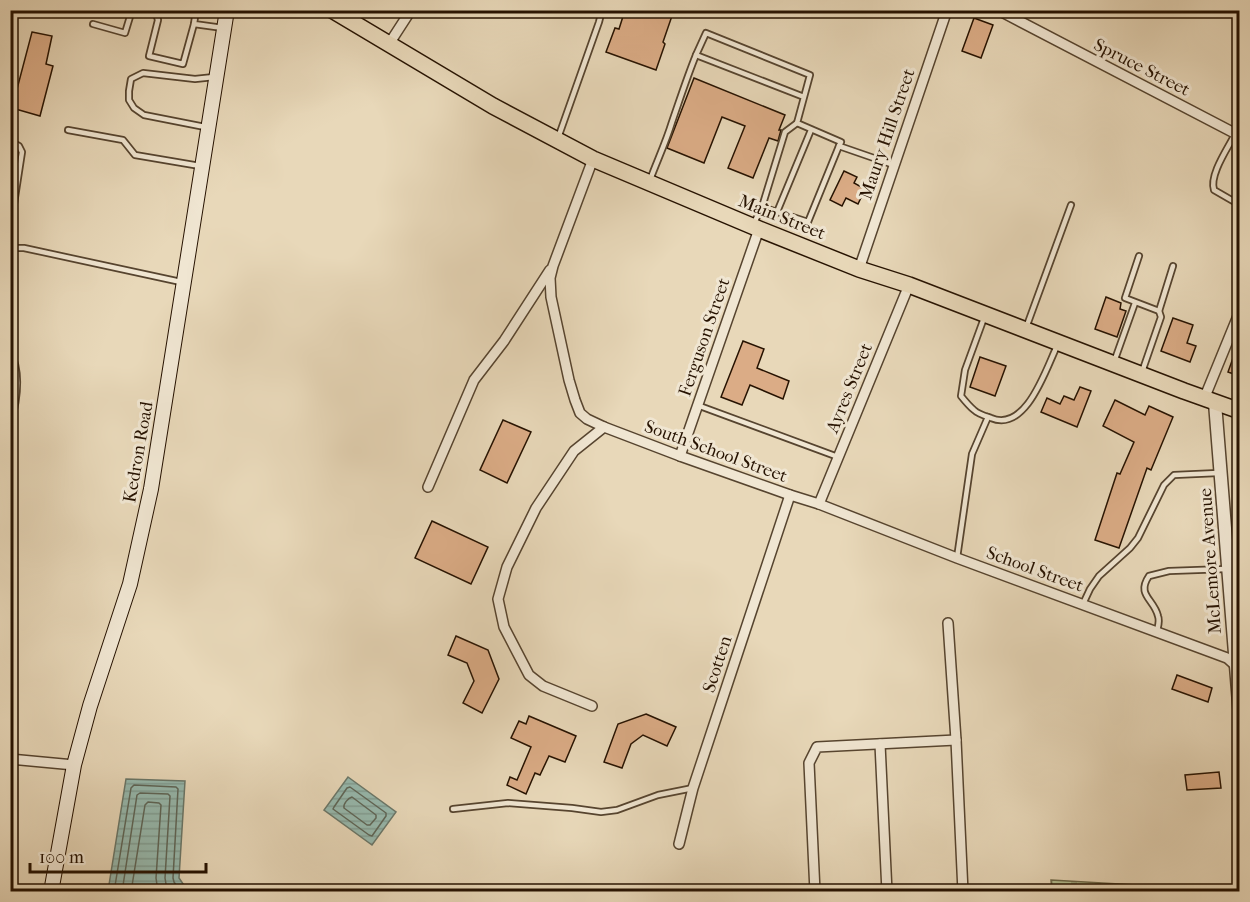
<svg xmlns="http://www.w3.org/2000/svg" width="1250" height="902" font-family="'IM FELL French Canon',serif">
  <defs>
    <pattern id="cemetery-stones" width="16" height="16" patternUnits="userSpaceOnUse" patternTransform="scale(1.5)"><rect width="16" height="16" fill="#b3bf91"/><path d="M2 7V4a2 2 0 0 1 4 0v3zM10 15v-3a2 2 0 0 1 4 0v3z" fill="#9aa37b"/></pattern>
    <pattern id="water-rules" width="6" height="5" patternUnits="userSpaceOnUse" patternTransform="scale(1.5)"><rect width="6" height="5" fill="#97baaf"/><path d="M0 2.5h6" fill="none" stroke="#829f95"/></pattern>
  </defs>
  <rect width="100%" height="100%" fill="#e8d8b9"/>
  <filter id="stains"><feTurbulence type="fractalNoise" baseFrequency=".00333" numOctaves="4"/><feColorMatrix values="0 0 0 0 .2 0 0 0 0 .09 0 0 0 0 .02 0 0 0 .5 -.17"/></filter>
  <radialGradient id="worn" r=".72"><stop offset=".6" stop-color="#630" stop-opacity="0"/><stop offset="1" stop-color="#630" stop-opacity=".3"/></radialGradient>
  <path fill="url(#cemetery-stones)" stroke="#6c6849" stroke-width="1.5" d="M1051,880L1239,891H1052Z"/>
  <g fill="url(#water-rules)" stroke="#6a7769" stroke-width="1.5">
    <path d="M348,777L396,812L372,845L324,810Z"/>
    <path d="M126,779L185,781L179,878L188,891H108Z"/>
  </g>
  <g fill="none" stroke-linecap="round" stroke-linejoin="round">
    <g stroke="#5e6658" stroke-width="1.5">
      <path d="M350,787L386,813V816L372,836L369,835L333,809L334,807L347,788Z"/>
      <path d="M352,797L376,815V818L370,825H367L344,808C343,804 348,798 352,797Z"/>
      <path d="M114,892L131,788L134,785L176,787L178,789L173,878L174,882L181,892"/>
      <path d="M122,892L137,795L140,793L168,794L170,796L165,878L166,884L171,892"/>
      <path d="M131,892L145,805L148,802L159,803L161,805L156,878L157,885L160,892"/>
    </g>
  </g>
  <g fill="#dbac86" stroke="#261201" stroke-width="1.5">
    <path d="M625,10H674L663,42L665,44L656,70L606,52L615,28L619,29Z"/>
    <path d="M974,18L993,25L981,58L962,51Z"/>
    <path d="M32,32L52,36L46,64L53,66L40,116L12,108Z"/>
    <path d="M694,78L785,115L779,130H781L778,141L769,138L753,178L728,168L745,126L722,117L704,163L667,148Z"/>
    <path d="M844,171L857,177L854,183L865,189L858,204L846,198L842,206L830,200Z"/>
    <path d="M1106,297L1121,303L1120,309L1126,311L1117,337L1095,329Z"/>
    <path d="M1173,318L1193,325L1187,343L1196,346L1190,362L1161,351Z"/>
    <path d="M743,341L764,349L757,368L789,381L783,399L750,385L742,405L721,397Z"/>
    <path d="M1238,344H1239V376L1228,372Z"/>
    <path d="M980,357L1006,366L995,396L970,387Z"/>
    <path d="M1080,387L1091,391L1077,427L1041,412L1047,398L1060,404L1064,396L1074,400Z"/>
    <path d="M1115,400L1145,415L1149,406L1173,417L1151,470L1147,468L1119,548L1095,540L1117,473L1120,474L1134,442L1103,426Z"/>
    <path d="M503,420L531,432L507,483L480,470Z"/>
    <path d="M432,521L488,547L471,584L415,558Z"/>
    <path d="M456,636L488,650L499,679L482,713L463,703L474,681L467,663L448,655Z"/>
    <path d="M1177,675L1212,688L1208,702L1172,689Z"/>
    <path d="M646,714L676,727L667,746L643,735L631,744L622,768L604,762L618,724Z"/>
    <path d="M529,716L576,736L565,762L549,756L540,775L535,773L526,794L507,785L510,777L517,780L531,747L511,738L519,721L526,724Z"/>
    <path d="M1219,772L1221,788L1187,790L1185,775Z"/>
  </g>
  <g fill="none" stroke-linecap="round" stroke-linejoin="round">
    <g stroke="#56442f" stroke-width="8">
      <g id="service">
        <path d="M155,10L158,20L149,56L183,64L194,24"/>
        <path d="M196,10L194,24L223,28"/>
        <path d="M93,24L125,33L132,10"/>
        <path d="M10,29L16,10"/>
        <path d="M804,97L696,55L706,33L810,75L797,123L841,142L839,146L894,165"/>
        <path d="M205,127L144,115L134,108L129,100V91L131,79L143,73L195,79L214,77"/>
        <path d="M68,130L123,140L135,155L200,166"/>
        <path d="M1235,134C1228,148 1209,175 1214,190L1240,205"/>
        <path d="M558,138L599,22L602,10"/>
        <path d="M10,141L19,146L22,152L10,230"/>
        <path d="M650,180C657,161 666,142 672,122C680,99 687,77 696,55"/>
        <path d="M762,207L808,222L839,146"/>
        <path d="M777,212L811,130"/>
        <path d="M754,223L762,207L785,132L797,123"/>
        <path d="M10,248H24L181,282"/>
        <path d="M1139,256L1125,298L1159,311"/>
        <path d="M984,318L965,370L961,396C965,401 969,406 974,410C978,414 985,416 991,418C1026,433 1046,369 1057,346"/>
        <path d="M1026,328L1071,205"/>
        <path d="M10,351C22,373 17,402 10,426"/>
        <path d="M1114,362L1135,303"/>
        <path d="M1142,372L1161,317L1159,311L1173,266"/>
        <path d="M697,405L838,457"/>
        <path d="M957,558L972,454L988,417"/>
        <path d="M1083,604L1090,589L1099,576L1130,548L1138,538L1164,485L1174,475L1218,473"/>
        <path d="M1157,631C1158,626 1160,621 1158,616C1154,599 1136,595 1149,576L1169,571L1226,569"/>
        <path d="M453,809L508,803L572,808L601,812L617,810L658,795L693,788"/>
      </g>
    </g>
    <g stroke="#56442f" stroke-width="12">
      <g id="minor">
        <path d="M998,10L1240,136"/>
        <path d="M389,44L411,10"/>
        <path d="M593,159L553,266L550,278L551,297L569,380L575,400L580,413L587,419L604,427L680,456L790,495L819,504L957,558L1227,658L1236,666L1240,667"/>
        <path d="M859,269L947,10"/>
        <path d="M1204,399L1240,311"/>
        <path d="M680,456L759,229"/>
        <path d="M428,487L474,380L504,341L550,270"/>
        <path d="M819,504L909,285"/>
        <path d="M948,623L956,740L963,892"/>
        <path d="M592,706L543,686L529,675L504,627L498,599L507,567L536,508L574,451L604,427"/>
        <path d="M880,744L887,892"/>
        <path d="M10,759L74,765"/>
        <path d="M679,844L693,788L790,495"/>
        <path d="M815,892L809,763L817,747L956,740"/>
      </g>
    </g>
    <g stroke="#56442f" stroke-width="15">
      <path id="tertiary" d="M1215,403L1240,716"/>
    </g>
    <g stroke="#261201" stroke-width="16">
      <path id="secondary" d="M51,892L74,765L90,706L130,584L151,489L227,10"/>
    </g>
    <g stroke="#261201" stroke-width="18">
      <path id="primary" d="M332,10L493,106L593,159L759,229L859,269L909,285L1184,391L1240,411"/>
    </g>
    <use href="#service" stroke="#f0e6d2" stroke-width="4.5"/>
    <use href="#minor" stroke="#f0e6d2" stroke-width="9"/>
    <use href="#tertiary" stroke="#f0e6d2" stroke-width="12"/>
    <use href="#secondary" stroke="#f0e6d2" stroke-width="14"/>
    <use href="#primary" stroke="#e8d8b9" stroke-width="15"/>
  </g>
  <g text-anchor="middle" stroke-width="6" stroke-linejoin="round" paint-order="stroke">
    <g font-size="18" fill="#261201" stroke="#f0e6d2">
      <text transform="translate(1142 67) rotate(27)" y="6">Spruce Street</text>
      <text transform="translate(887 134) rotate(-71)" y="6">Maury Hill Street</text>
      <text transform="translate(782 217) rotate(22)" y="6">Main Street</text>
      <text transform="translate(704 337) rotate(-71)" y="6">Ferguson Street</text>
      <text transform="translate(849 388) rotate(-68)" y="6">Ayres Street</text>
      <text transform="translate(716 451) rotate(20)" y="6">South School Street</text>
      <text transform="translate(138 452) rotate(-80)" y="6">Kedron Road</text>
      <text transform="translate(1210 561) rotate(-94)" y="6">McLemore Avenue</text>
      <text transform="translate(1035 569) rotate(20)" y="6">School Street</text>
      <text transform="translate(717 664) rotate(-72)" y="6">Scotten</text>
    </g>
  </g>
  <rect width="1250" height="902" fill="none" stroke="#e8d8b9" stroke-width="36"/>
  <rect x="12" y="12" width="1226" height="878" fill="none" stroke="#261201" stroke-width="3"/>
  <rect x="18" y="18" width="1214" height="866" fill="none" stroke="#261201" stroke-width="1.5"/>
  <path d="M30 863v9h176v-9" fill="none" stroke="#261201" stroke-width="3"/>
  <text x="39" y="863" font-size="18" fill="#261201" stroke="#f0e6d2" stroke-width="4.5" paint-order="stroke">100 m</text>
  <rect width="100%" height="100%" filter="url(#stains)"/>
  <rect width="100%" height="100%" fill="url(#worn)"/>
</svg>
